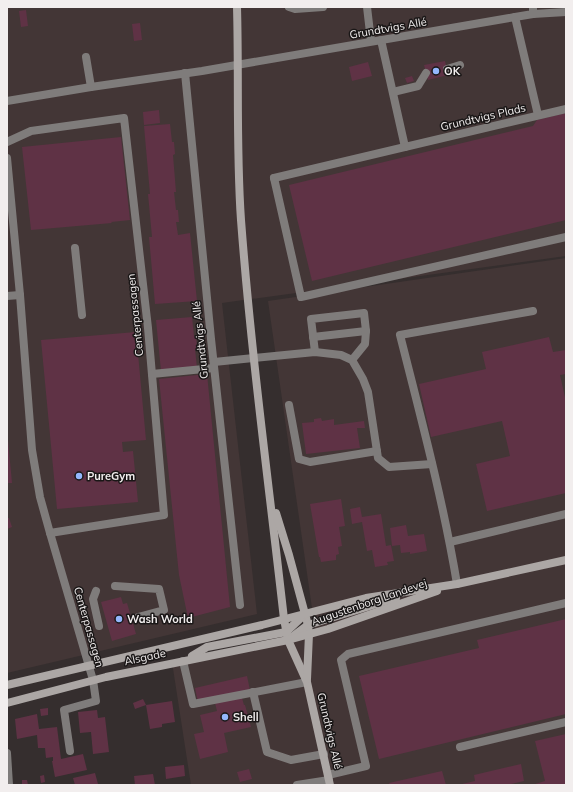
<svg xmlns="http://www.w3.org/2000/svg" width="573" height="792" font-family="Mulish,sans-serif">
  <rect width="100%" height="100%" fill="#352e2e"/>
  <g fill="#433636">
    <path d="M7,7H566V256L222,303L257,614L7,673Z"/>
    <path d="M566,258V785H191L172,662L315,629L268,301Z"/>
  </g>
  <g fill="#5f3245">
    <path d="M26,10L28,26L21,27L19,11Z"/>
    <path d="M140,23L142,40L134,41L132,24Z"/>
    <path d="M445,61L448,75L428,80L424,65Z"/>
    <path d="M368,62L372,76L352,81L349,67Z"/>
    <path d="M412,76L414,81L407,83L405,78Z"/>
    <path d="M159,110L160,123L144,125L143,112Z"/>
    <path d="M566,113V220L312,281L289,185L533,126L537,120Z"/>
    <path d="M170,124L172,142H174L175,154L173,155L176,192H174L176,210H178L179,222H176L178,235L190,233L197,301L155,304L149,237H152L148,194H150L144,126Z"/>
    <path d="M121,137L130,220L111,222L112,223L31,230L22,147Z"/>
    <path d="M192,317L194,336H196L197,349H195L197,368L161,371L156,320Z"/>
    <path d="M136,332L146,440L122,442L123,452L133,451L138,502L57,509L41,340Z"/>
    <path d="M549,337L553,352L566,350V374L560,375L566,402V493L487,511L476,464L510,456L502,421L431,437L419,384L486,369L482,352Z"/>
    <path d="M207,374L230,607L188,618L179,575L159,379Z"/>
    <path d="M321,418L322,421L334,419V425L364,421L365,428H357L360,448L306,454L302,423L314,422V419Z"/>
    <path d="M7,440H8L12,483H7Z"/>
    <path d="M341,499L345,526L339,527L342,546L338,547L339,554L336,555V560L321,562L320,557H319L310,504Z"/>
    <path d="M360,507L362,517L381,514L386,546L391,545L394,561L387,562L388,565L375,567L372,550L367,551L362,522L352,524L350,509Z"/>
    <path d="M7,518H9L12,527L7,529Z"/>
    <path d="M406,525L408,536L424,534L427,551L410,554V552L401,553L400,545L392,546L390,528Z"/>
    <path d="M121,597L123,604L127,603L136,634L112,641L101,602Z"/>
    <path d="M566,619V714L379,759L359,676L479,648L477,640Z"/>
    <path d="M247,676L251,695L242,698L244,705H245L251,727L224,733L228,752L200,759L194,734L204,732L200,715L217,711L215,703L199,707L195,688Z"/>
    <path d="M143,699L146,705L135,709L133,703Z"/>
    <path d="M172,701L175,722L162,724V727L150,729L146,705Z"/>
    <path d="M48,708V715L41,716L40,709Z"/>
    <path d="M97,710L98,718L105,717L109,752L93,754L91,732L80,733L78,712Z"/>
    <path d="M37,714L39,729L57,727L61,759L83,754L87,770L55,777L52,761H53V757L46,758L45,748H38L37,735L17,739L15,719Z"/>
    <path d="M566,734V785H532L545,781L535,741Z"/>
    <path d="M521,764L524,781L507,785H458L475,781L474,775Z"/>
    <path d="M184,765L185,776L166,779L165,767Z"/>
    <path d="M249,769L252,779L240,782L237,772Z"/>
    <path d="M442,771L446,785H390L389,783Z"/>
    <path d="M95,773L98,784L75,785L73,778Z"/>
    <path d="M153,774L155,785H135L134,776Z"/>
    <path d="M44,775L45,782L41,783L40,776Z"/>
    <path d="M22,780H27L28,785H22Z"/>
  </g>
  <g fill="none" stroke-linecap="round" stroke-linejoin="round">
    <g stroke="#7f7c7b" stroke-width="8">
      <path d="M289,7L295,9L323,7"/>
      <path d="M367,7L371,41"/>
      <path d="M533,14L566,12"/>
      <path d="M515,17L538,115"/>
      <path d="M86,57L91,87"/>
      <path d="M447,69L460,65"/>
      <path d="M185,73L211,339L240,605"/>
      <path d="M393,92L418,86L426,73"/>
      <path d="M7,142L31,131L124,118L148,328L164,515L50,533"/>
      <path d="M274,178L301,297L566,237"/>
      <path d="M75,248L82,315"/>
      <path d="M7,296L20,295"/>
      <path d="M313,337L366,331"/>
      <path d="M315,352L311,319L364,313L366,331L365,344L352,360"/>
      <path d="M214,362L315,352L341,355L352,360L363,379L368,392L378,458L389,467L432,464"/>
      <path d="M152,374L214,368"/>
      <path d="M289,405L299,459L310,462L377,451"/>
      <path d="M450,542L566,514"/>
      <path d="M457,584C443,500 421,418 400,335L533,311"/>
      <path d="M115,586L159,589L164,610L138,617"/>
      <path d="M96,591L93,599L99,626"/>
      <path d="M183,661L193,704L307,682"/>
      <path d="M253,692L267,752L291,760L324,754"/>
      <path d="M460,747L566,722"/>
      <path d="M70,751L64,710L96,701L93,680"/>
      <path d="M328,775L366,766L341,660L348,654L566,603"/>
      <path d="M297,785L329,780"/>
    </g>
    <g stroke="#7f7c7b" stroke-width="8">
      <path d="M381,40L405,147"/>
      <path d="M7,101L91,87L202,71L515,17L533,14V7"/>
      <path d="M7,158L20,295L32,450L40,497L50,533L93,680"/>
      <path d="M274,178L566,109"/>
      <path d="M7,753L9,785"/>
    </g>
    <g stroke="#aca7a5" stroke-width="8">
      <path d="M237,7C239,78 236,149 241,220C251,353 269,486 284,619L288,640L307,682L330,785"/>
      <path d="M276,513L289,555L308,625L309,634L307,679"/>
      <path d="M292,637L308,625L396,598"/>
      <path d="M192,656L207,647L286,632L304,615"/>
      <path d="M7,685L262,625L366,598L457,584L566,560"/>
      <path d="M7,703L106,677L288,640L328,629L437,591"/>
    </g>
  </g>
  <g fill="#94b7fd" stroke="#1a1717" stroke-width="1.5">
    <circle cx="436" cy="71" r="4"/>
    <circle cx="79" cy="476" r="4"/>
    <circle cx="119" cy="619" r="4"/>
    <circle cx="225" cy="717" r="4"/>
  </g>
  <g text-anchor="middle" stroke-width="3" stroke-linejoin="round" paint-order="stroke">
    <g font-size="11" fill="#f2eeee" stroke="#1a1717">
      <text transform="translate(388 28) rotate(-10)" y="4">Grundtvigs Allé</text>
      <text transform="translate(483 117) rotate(-13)" y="4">Grundtvigs Plads</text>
      <text transform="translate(135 315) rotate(-96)" y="4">Centerpassagen</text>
      <text transform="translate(200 340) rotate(-96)" y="4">Grundtvigs Allé</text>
      <text transform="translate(369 602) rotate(-19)" y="4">Augustenborg Landevej</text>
      <text transform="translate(89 627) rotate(74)" y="4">Centerpassagen</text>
      <text transform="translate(145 657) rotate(-12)" y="4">Alsgade</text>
      <text transform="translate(330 731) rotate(77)" y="4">Grundtvigs Allé</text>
    </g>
    <g font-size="11" font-weight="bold" fill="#f2eeee" stroke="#1a1717" text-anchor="start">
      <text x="444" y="75">OK</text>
      <text x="87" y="480">PureGym</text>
      <text x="127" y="623">Wash World</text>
      <text x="233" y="721">Shell</text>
    </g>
  </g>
  <rect width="573" height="792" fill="none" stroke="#f2eeee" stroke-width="16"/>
</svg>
